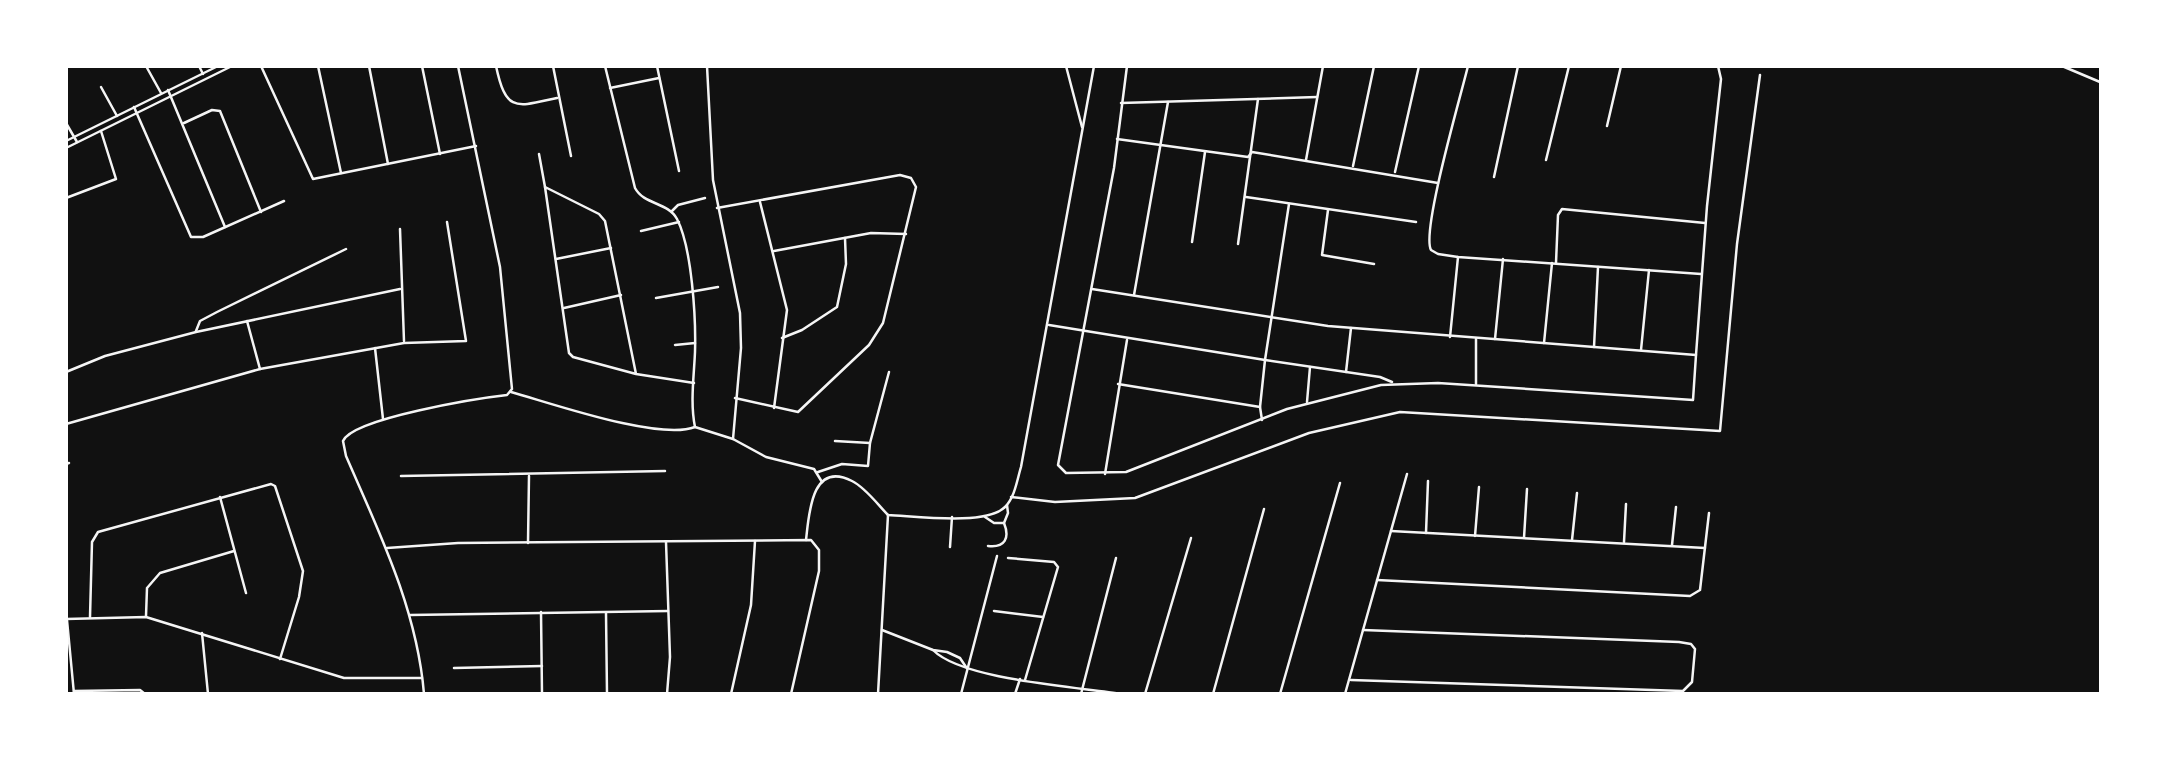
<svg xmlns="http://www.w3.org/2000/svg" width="2167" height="760" font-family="Overpass,sans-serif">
  <rect width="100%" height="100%" fill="#111"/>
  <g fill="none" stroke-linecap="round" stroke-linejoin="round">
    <g stroke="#f5f5f5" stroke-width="2.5">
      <path d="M146,66L161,93"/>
      <path d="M199,66L203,74"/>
      <path d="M261,66L313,179L476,146"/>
      <path d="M318,66L341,173"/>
      <path d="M369,66L388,164"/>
      <path d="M422,66L440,154"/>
      <path d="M496,66C506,113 516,107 557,98"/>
      <path d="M553,66L571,156"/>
      <path d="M605,66L635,188C644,205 668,202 677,219C692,248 696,318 695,352C694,376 690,403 695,427L733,439"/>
      <path d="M657,66L679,171"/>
      <path d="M707,66L713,180L740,313L741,348L733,439L766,457L814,469L822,482"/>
      <path d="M1066,66L1082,127"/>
      <path d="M1127,66L1114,168L1058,465L1066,473L1126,472L1287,409L1381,385L1438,383L1693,400L1696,355"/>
      <path d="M1468,66C1461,95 1421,232 1431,250L1438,254L1458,257L1701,274"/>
      <path d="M2062,66L2100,82"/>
      <path d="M101,87L117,116"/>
      <path d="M610,88L659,78"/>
      <path d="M168,90L225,227"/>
      <path d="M1121,103L1317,97"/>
      <path d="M134,107L191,237H203L284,201"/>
      <path d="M66,123L77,142"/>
      <path d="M184,123L212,110L220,111L261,212"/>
      <path d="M1607,126L1621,66"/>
      <path d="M1117,139L1248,157L1252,152L1438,183"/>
      <path d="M66,141L218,66"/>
      <path d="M66,148L232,66"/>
      <path d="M539,154L545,187"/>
      <path d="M1306,160L1323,66"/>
      <path d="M1546,160L1569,66"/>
      <path d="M1353,166L1374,66"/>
      <path d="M1395,172L1419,66"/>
      <path d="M1494,177L1518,66"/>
      <path d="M1246,197L1416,222"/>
      <path d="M66,198L116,179L101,131"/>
      <path d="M760,202L787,310L774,408"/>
      <path d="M717,208L900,175L911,178L916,187L883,323L869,345L798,412L735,398"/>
      <path d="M1328,210L1322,255L1374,264"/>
      <path d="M672,211L678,205L705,198"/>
      <path d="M400,229L404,341"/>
      <path d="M641,231L679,222"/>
      <path d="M1192,242L1205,152"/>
      <path d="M1238,244L1258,99"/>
      <path d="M774,251L871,233L906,234"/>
      <path d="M556,259L611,248"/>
      <path d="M1556,263L1558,215L1562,209L1705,223"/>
      <path d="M1092,289L1328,326L1696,355L1707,206L1721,79L1718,66"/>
      <path d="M1134,295L1168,102"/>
      <path d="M656,298L718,287"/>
      <path d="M564,308L621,295"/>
      <path d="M247,321L260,369"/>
      <path d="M1049,325L1265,360L1289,204"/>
      <path d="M196,331L200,321L217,312L346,249"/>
      <path d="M1450,337L1458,257"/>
      <path d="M782,338L802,330L837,307L846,264L845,238"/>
      <path d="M1476,339V384"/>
      <path d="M1495,339L1503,259"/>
      <path d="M1544,343L1552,263"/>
      <path d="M675,345L695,343"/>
      <path d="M1594,347L1598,267"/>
      <path d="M375,348L383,419"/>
      <path d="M1641,350L1649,270"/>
      <path d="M66,372L105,356L196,332L400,289"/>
      <path d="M1346,372L1351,328"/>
      <path d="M636,374L605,221L599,214L545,187L569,353L573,357L636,374L694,383"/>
      <path d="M1118,384L1260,407"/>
      <path d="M511,392C551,403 659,441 695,427"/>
      <path d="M1307,402L1310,367"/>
      <path d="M1262,420L1260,407L1265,360L1380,377L1392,382"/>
      <path d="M66,424L260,369L404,343L466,341L447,222"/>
      <path d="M835,441L870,443"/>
      <path d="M66,464L69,463"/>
      <path d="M818,472L842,464L868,466L870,443L889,372"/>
      <path d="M1105,474L1127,340"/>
      <path d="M401,476L665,471"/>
      <path d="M220,497L246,593"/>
      <path d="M1011,497L1055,502L1135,498L1309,433L1400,412L1720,431L1737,244L1760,75"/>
      <path d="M985,517L994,523H1004"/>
      <path d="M1391,531L1705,548"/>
      <path d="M1426,533L1428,481"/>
      <path d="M1475,536L1479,487"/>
      <path d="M1524,538L1527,489"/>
      <path d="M806,540C809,515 811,460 852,481C866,488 878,505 888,515C915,516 986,526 1005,507C1015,497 1017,480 1021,467L1094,66"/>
      <path d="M1572,540L1577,493"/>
      <path d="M666,542L670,657L667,694"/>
      <path d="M1624,542L1626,504"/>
      <path d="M528,543L529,476"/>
      <path d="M1672,545L1676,507"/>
      <path d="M988,546C1005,548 1010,538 1004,523L1008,513L1007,505"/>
      <path d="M950,547L952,517"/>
      <path d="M387,548L458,543L811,540L819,550V571L791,694"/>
      <path d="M1008,558L1054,562L1058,567L1025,680"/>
      <path d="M1377,580L1690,596L1700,590L1709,513"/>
      <path d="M994,611L1043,617"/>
      <path d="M541,612L542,694"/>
      <path d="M606,613L607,694"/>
      <path d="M410,615L668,611"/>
      <path d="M146,616L147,588L160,573L234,551"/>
      <path d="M90,617L92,542L98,532L271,484L275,486L303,571L299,597L280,659"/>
      <path d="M66,619L146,617L344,678H422"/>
      <path d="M67,620L74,694"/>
      <path d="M882,630L933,650L947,652L960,658L966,667"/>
      <path d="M202,633L208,694"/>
      <path d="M933,650C962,680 1079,687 1122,694"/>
      <path d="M454,668L542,666"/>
      <path d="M1351,680L1683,691L1692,682L1695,649L1691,644L1679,642L1363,630"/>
      <path d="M74,691L140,690L145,694"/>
      <path d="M731,694L751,605L755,541"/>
      <path d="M878,694L888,515"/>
      <path d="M961,694L997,556"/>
      <path d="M1015,694L1020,679"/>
      <path d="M1081,694L1116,558"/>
      <path d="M1145,694L1191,538"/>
      <path d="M1213,694L1264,509"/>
      <path d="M1280,694L1340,483"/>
      <path d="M1345,694L1407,474"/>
    </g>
    <path stroke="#f5f5f5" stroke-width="2.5" d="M424,694C417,609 379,532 346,456L343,441C353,418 480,398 507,395L512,389L500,267L458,66"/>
  </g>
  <rect width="2167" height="760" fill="none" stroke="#ffffff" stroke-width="136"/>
</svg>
